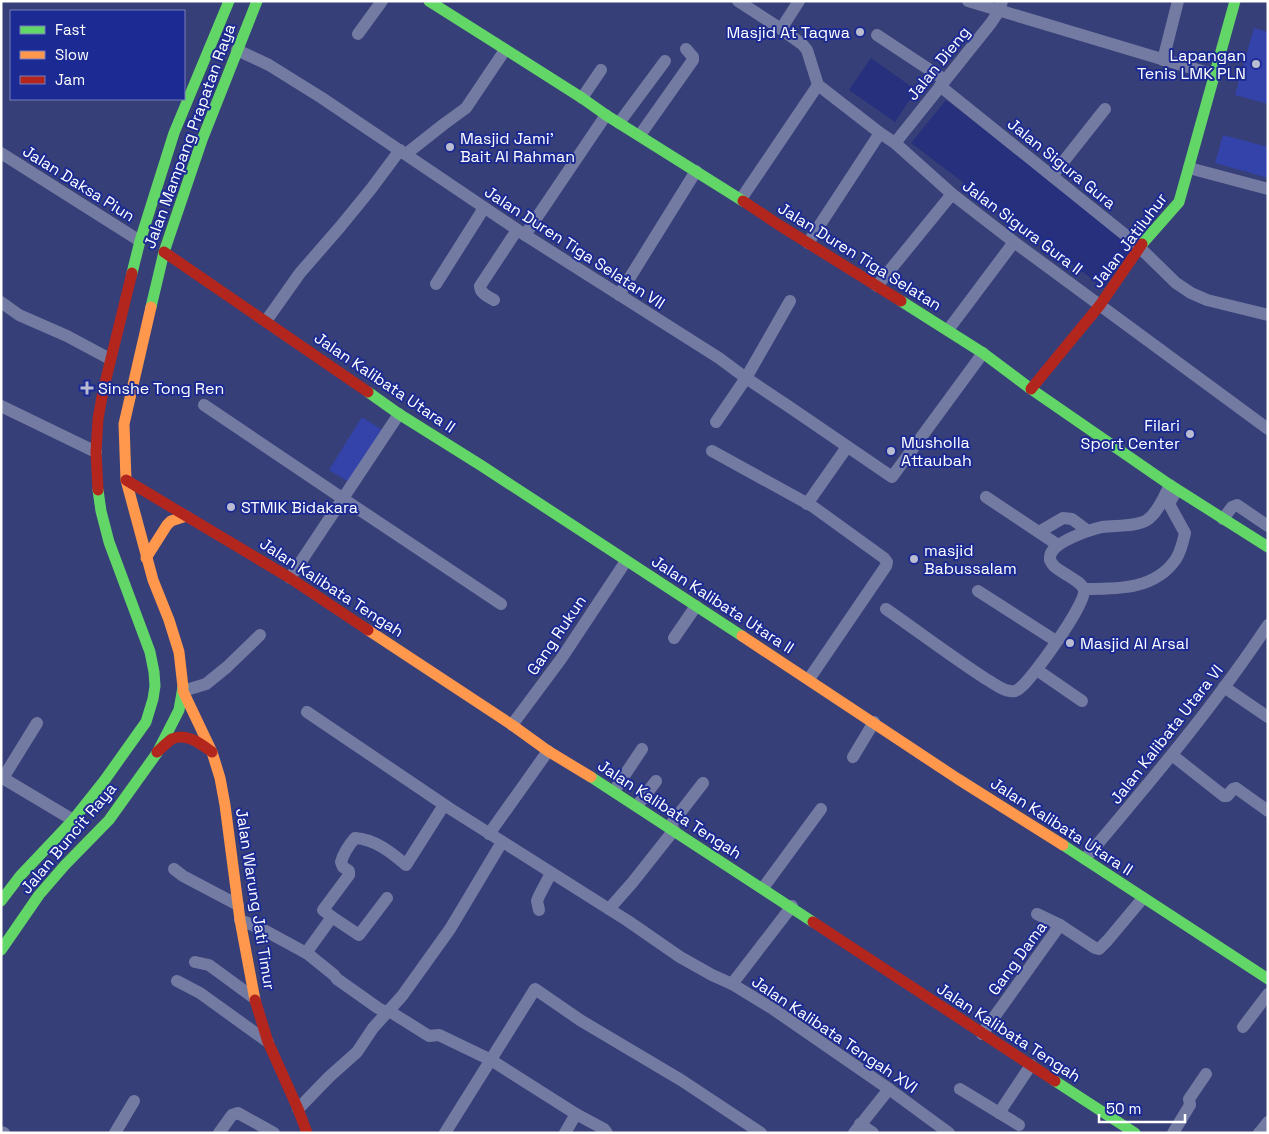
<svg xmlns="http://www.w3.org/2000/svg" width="1269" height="1134" font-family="'Space Grotesk',sans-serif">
  <rect width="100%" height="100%" fill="#373f78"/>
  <g fill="#3443aa">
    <path d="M1254,28L1268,32V104L1235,95Z"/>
    <path d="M1223,135L1268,147V178L1215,163Z"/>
    <path d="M362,417L382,430L349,482L329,470Z"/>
  </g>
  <g fill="#26307d">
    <path d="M871,58L916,90L895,122L849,90Z"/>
    <path d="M946,100L1134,246L1104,288L911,143Z"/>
  </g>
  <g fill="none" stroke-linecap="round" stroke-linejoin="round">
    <g stroke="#747ba3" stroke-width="12">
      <path d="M738,1L781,29L802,44L807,50L818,85L880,133L895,143L952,194L1014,242L1268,429"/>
      <path d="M968,1L1215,75"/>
      <path d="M781,29L799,1"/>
      <path d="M358,34L382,1"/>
      <path d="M877,35L945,80"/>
      <path d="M237,50L269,65L322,98L525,235L719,358L746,378L788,406L892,477L983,353"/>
      <path d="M1163,60L1178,1"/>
      <path d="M940,86L1134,242L1176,283L1191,293L1207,300L1268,315"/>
      <path d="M582,98L601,70"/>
      <path d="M619,123L665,61"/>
      <path d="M640,135L693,60V57L686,49"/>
      <path d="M895,143L991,23L999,11L1002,1"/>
      <path d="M1,153L140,241"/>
      <path d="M406,154L444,124L466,108L505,50"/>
      <path d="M1189,168L1268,189"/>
      <path d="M1052,176L1105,109"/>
      <path d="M741,199L818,85"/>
      <path d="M525,235L606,115"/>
      <path d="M808,243L880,133"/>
      <path d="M436,284L484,208"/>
      <path d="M877,286L952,194"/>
      <path d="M619,295L696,171"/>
      <path d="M494,300C489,297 480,294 480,286L517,230"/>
      <path d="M1,302L19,315L67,336L110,359"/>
      <path d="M266,321L300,273L340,227L371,189L400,150"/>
      <path d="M948,330L1014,242"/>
      <path d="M204,405L342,498L501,604"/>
      <path d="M1,406L96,452"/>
      <path d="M716,422L746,378L790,301"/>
      <path d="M712,451L812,506L884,558L887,562L886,566L809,679"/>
      <path d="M986,497L1058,545"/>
      <path d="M807,504L847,447"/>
      <path d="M1223,519L1232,507L1237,505L1268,526"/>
      <path d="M1039,532L1063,518L1072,519L1088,531"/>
      <path d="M290,578L399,414"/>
      <path d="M1084,589C1117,589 1155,590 1176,559C1181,551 1183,542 1185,533L1169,504L1176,491"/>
      <path d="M978,591L1056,641"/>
      <path d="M886,609C919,632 952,657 986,679C994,683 1001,690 1010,691C1014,692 1017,691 1020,688C1032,679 1087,603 1084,590C1082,581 1061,573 1054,566C1053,565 1051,562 1050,560C1050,558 1050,555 1051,553C1057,541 1089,530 1102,527C1115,525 1136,527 1147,520C1158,513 1164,496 1170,485"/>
      <path d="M674,638L696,606"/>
      <path d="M1037,670L1082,701"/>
      <path d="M1224,687L1268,717"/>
      <path d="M183,691L206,684L227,667L260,635"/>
      <path d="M307,712L449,808L628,921L680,957L712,975L732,984L773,1009L889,1089L949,1133"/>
      <path d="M512,725L561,659L626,561"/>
      <path d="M1172,755L1224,796H1227L1233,789L1236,788L1268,811"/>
      <path d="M853,757L874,722"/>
      <path d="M1,777L73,820"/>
      <path d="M3,778L37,723"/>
      <path d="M614,791L642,749"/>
      <path d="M637,806L656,781"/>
      <path d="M669,827L703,783"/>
      <path d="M489,834L548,751"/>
      <path d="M1085,859C1149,783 1213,708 1268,625"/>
      <path d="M174,869L183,876L238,905"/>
      <path d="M763,888L821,809"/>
      <path d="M609,909L632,883L674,830"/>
      <path d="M539,910L537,901L539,896L551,873"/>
      <path d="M1037,914L1060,925L1095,948L1099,949L1107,941L1143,898"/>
      <path d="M332,917L359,935L387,898"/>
      <path d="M240,920L262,929L308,954L334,975L337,979L378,1008L384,1011H389L429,1036L439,1035L491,1060L576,1114L604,1129L607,1133"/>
      <path d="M306,953L332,917L323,910L349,875V871L343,867L341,862C344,852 348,846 355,838C375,839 392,853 406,865L444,805"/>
      <path d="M195,962L209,965L254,998"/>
      <path d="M177,981L200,993L268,1042"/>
      <path d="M732,984L792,906"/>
      <path d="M1243,1027L1268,994"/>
      <path d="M982,1034L1060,925"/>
      <path d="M960,1089L1019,1125"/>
      <path d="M298,1109L329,1077L357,1052L373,1028L402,996L450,929L502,842"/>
      <path d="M999,1113L1031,1065"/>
      <path d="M860,1124L873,1133"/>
      <path d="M1,1132L4,1133"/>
      <path d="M115,1133L134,1101"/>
      <path d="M219,1133L232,1115L238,1113L274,1133"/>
      <path d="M445,1133L535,989L580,1020L681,1080L761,1133"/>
      <path d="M565,1133L576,1114"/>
      <path d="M854,1133L889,1089"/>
      <path d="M1173,1133L1190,1105L1189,1099L1206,1074"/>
      <path d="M1259,1133L1261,1131L1268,1122"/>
    </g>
    <g stroke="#63d668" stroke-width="11">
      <path d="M429,1L582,98L606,115L743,201"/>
      <path d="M1142,244L1179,202L1235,1"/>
      <path d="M132,273L140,241L174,133L229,1"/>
      <path d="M901,301L983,353L1031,389L1170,485L1268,547"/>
      <path d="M151,307L164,252L202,140L257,1"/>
      <path d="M368,392L399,414L482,466L742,636"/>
      <path d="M591,777L813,922"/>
      <path d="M1063,845L1268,979"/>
      <path d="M1,901L20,876L73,820L104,781L146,722L153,699L155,686L154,672L150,652L109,542L101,511L98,490"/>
      <path d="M1,950L39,895L65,865L109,820L157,753L179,710L183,687"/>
      <path d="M1055,1081L1135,1133"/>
    </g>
    <g stroke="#ff974d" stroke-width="11">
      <path d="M151,307L124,424L126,480L153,580L169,620L179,652L183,687"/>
      <path d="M146,558L167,525L171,521L186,516"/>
      <path d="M368,630L512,725L548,751L591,777"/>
      <path d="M742,636L958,779L1063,845"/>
      <path d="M183,691L212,752L220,778L225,805L240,920L255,1000"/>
    </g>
    <g stroke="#b3261e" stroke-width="11">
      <path d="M743,201L779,225L901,301"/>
      <path d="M164,252L368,392"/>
      <path d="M1031,389L1100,305L1142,244"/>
      <path d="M126,480L290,578L368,630"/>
      <path d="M98,490L96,452L98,419L103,391L132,273"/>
      <path d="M157,752C162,748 167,742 172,739C186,732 201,744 212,752"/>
      <path d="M813,922L1055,1081"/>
      <path d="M255,1000L268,1042L298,1109L307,1133"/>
    </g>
  </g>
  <g fill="#b9bcd0" stroke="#1c2a93" stroke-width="2">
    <circle cx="860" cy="32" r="5"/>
    <circle cx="1256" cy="64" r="5"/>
    <circle cx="450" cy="147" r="5"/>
    <path d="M84.5 380.5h5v5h5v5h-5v5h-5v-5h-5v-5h5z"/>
    <circle cx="1190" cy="434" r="5"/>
    <circle cx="891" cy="451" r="5"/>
    <circle cx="231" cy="507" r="5"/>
    <circle cx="914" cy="559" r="5"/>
    <circle cx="1070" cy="643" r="5"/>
  </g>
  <g text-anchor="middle" stroke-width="4" stroke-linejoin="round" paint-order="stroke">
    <g font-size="16" fill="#fff" stroke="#1c2a93" text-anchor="start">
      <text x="850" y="38" text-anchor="end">Masjid At Taqwa</text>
      <text x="1246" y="61" text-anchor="end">Lapangan<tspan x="1246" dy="18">Tenis LMK PLN</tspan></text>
      <text x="460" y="144">Masjid Jami'<tspan x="460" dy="18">Bait Al Rahman</tspan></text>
      <text x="98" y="394">Sinshe Tong Ren</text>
      <text x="1180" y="431" text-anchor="end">Filari<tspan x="1180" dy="18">Sport Center</tspan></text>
      <text x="901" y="448">Musholla<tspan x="901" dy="18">Attaubah</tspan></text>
      <text x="241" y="513">STMIK Bidakara</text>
      <text x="924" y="556">masjid<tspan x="924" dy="18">Babussalam</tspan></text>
      <text x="1080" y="649">Masjid Al Arsal</text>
    </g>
    <g font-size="16" fill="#fff" stroke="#1c2a93">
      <text transform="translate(938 63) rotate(-51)" y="6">Jalan Dieng</text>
      <text transform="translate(189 136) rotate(-70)" y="6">Jalan Mampang Prapatan Raya</text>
      <text transform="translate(1062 163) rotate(39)" y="6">Jalan Sigura Gura</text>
      <text transform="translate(79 183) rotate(32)" y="6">Jalan Daksa Piun</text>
      <text transform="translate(1023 227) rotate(37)" y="6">Jalan Sigura Gura II</text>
      <text transform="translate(1129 240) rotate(-53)" y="6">Jalan Jatiluhur</text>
      <text transform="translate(575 247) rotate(33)" y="6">Jalan Duren Tiga Selatan VII</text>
      <text transform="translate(860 256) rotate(32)" y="6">Jalan Duren Tiga Selatan</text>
      <text transform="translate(385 382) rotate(34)" y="6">Jalan Kalibata Utara II</text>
      <text transform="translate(332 587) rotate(33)" y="6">Jalan Kalibata Tengah</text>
      <text transform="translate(723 604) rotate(33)" y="6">Jalan Kalibata Utara II</text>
      <text transform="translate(556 635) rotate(-56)" y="6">Gang Rukun</text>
      <text transform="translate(1166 734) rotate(-52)" y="6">Jalan Kalibata Utara VI</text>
      <text transform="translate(670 809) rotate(33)" y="6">Jalan Kalibata Tengah</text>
      <text transform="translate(1062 826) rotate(33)" y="6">Jalan Kalibata Utara II</text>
      <text transform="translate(68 838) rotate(-50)" y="6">Jalan Buncit Raya</text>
      <text transform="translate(256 899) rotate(81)" y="6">Jalan Warung Jati Timur</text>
      <text transform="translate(1017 958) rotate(-54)" y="6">Gang Dama</text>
      <text transform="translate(1009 1032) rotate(33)" y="6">Jalan Kalibata Tengah</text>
      <text transform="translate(835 1034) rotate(34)" y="6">Jalan Kalibata Tengah XVI</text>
    </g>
  </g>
  <rect width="1269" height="1134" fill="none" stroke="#ffffff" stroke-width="5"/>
  <rect x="10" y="10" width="175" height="90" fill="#1c2a93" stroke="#777fbe"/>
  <rect x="20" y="26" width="25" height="8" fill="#63d668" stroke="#777fbe"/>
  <text x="55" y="35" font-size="15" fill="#ffffff">Fast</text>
  <rect x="20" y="51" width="25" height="8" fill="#ff974d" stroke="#777fbe"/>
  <text x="55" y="60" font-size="15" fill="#ffffff">Slow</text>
  <rect x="20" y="76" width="25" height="8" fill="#b3261e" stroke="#777fbe"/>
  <text x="55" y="85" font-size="15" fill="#ffffff">Jam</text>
  <path d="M1099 1114v8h86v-8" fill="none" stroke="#ffffff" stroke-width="2.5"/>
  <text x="1106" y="1114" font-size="15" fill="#ffffff" stroke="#1c2a93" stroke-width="4" paint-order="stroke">50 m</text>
</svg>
